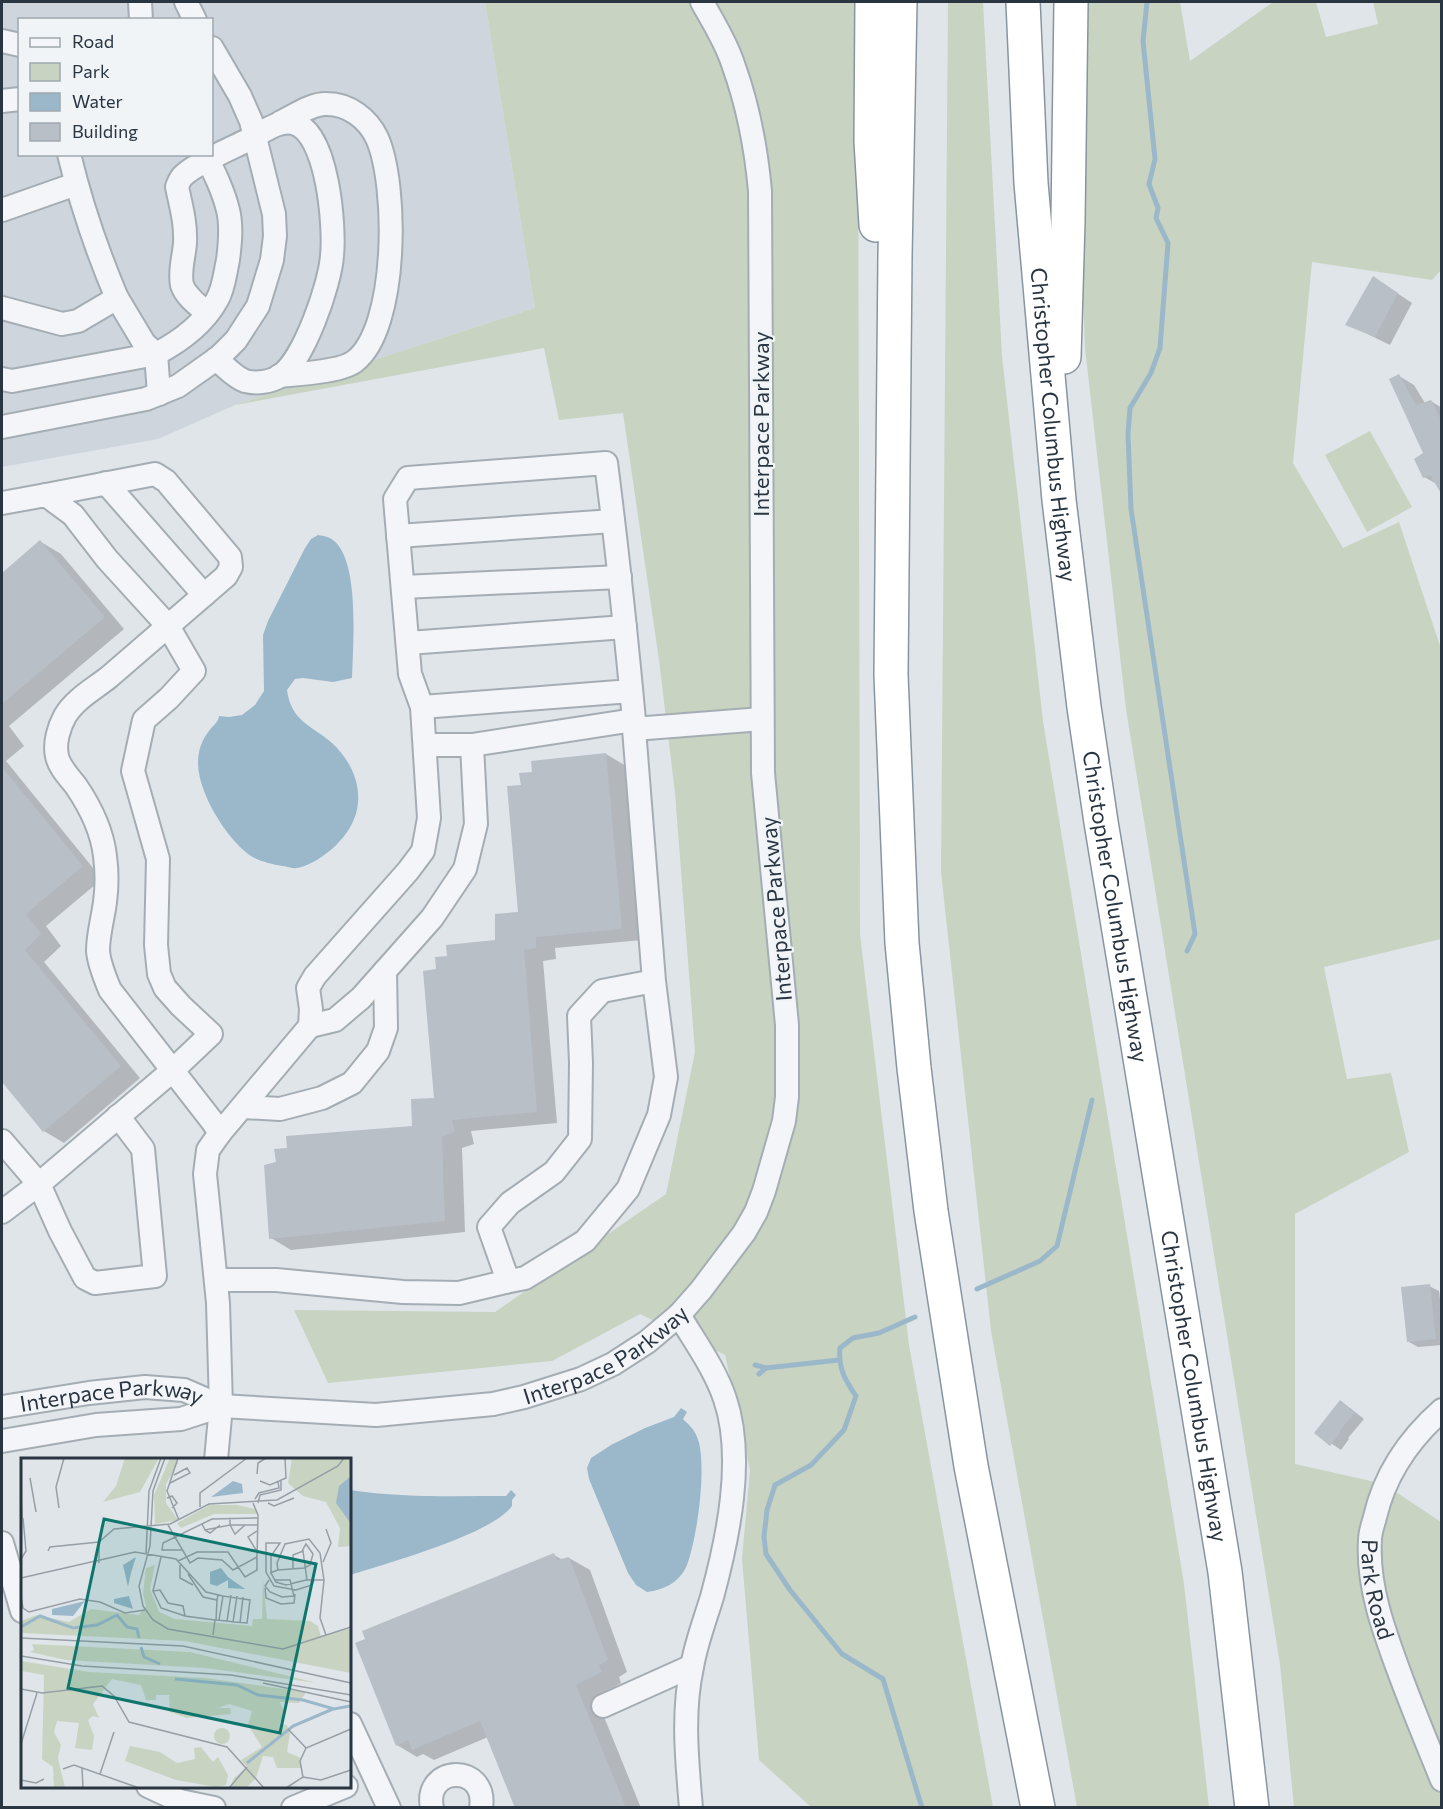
<svg xmlns="http://www.w3.org/2000/svg" width="1443" height="1809" font-family="Commissioner,sans-serif">
  <rect width="100%" height="100%" fill="#e0e5ea"/>
  <path fill="#ced5dc" fill-rule="evenodd" d="M2,2H485L535,308L235,405L158,439L2,467ZM20,20H212V154H20Z"/>
  <g fill="#c8d4c1">
    <path d="M485,2H855L858,51L860,934L909,1345L993,1807H811L759,1760L742,1559L750,1470L725,1355L640,1314L552,1361L328,1383L294,1310L495,1312L666,1194L695,1052L675,793L659,660L623,413L559,420L544,348L235,405L535,308Z"/>
    <path d="M948,2H983L1002,356L1043,721L1184,1584L1209,1807H1077L991,1331L941,872Z"/>
    <path d="M1072,2H1180L1190,61L1273,2H1316L1326,37L1378,24L1373,2H1441V270L1432,280L1312,262L1293,463L1343,548L1399,522L1441,649V939L1324,967L1347,1079L1391,1073L1409,1152L1295,1214V1464L1384,1484L1441,1522V1807H1294L1280,1664L1126,709L1085,348Z"/>
    <path d="M1370,431L1412,507L1367,532L1325,455Z"/>
  </g>
  <g fill="#9bb8ca">
    <path d="M318,535C326,536 333,538 338,545C359,571 353,646 352,678L333,682L303,678L295,679L287,690C291,721 311,725 332,743C349,759 360,780 358,803C357,818 348,833 338,843C329,853 309,867 296,868C292,869 286,866 282,866C271,864 257,861 248,854C225,836 199,794 198,764C198,751 201,741 209,731C213,725 218,723 219,716L229,717L242,715L255,705L264,691L263,635L268,621L305,548L311,539Z"/>
    <path d="M681,1408L687,1412L683,1419C688,1424 695,1430 697,1437C708,1462 697,1539 687,1565C680,1582 664,1590 647,1592L636,1585L628,1573L589,1479L587,1468L591,1458L611,1445L645,1428L674,1417Z"/>
    <path d="M350,1490C401,1498 454,1496 506,1496L511,1490L516,1495L512,1500V1506C493,1534 385,1564 350,1575Z"/>
  </g>
  <g fill="#0003">
    <path d="M1388,287L1412,303L1390,345L1347,324Z"/>
    <path d="M1399,376L1414,385L1425,403L1431,401L1442,408V492L1437,484L1424,477L1425,453Z"/>
    <path d="M41,542L61,554L124,629L9,726L24,746L6,761L102,879L46,926L61,946L44,962L140,1078L64,1143L44,1131L2,1080V575Z"/>
    <path d="M606,754L626,766L642,940L555,948L556,959L543,961L557,1123L471,1131L474,1144L462,1148L465,1232L291,1250L271,1238L413,1127L436,1099L437,971L448,957L497,941L520,913L522,787L534,773L533,762Z"/>
    <path d="M1429,1286L1439,1291L1442,1313V1345L1418,1347L1409,1342Z"/>
    <path d="M1350,1408L1364,1419L1348,1438L1349,1439L1341,1450L1316,1433Z"/>
    <path d="M554,1555L563,1560L569,1558L590,1570L627,1672L619,1677L621,1683L596,1697L641,1808H517L488,1737L434,1760L423,1754L417,1757L397,1745Z"/>
  </g>
  <g fill="none" stroke-linecap="round" stroke-linejoin="round">
    <g stroke="#9bb8ca" stroke-width="5">
      <path d="M1147,2L1143,41L1155,159L1149,184L1158,208L1156,218L1168,243L1160,348L1151,373L1130,408L1128,434L1131,509L1195,934L1187,951"/>
      <path d="M977,1289L1040,1261L1057,1246L1092,1100"/>
      <path d="M915,1317L879,1333L853,1338L840,1348C838,1368 845,1380 856,1396L844,1430L811,1465L775,1485L767,1510L764,1537L766,1554L790,1590L842,1654L883,1679L922,1808"/>
      <path d="M755,1365L766,1368"/>
      <path d="M759,1374L766,1368L839,1360"/>
    </g>
  </g>
  <g fill="#b8bfc6">
    <path d="M1373,276L1398,293L1375,337L1345,325Z"/>
    <path d="M1399,374L1416,405L1431,400L1442,422V495L1430,475L1423,478L1414,459L1423,453L1389,379Z"/>
    <path d="M40,540L105,617L2,704V573Z"/>
    <path d="M606,753L622,929L536,937V948L524,950L537,1112L452,1120L455,1132L442,1137L445,1221L269,1239L264,1165L276,1162L274,1149L287,1148L286,1136L412,1126L411,1099L434,1098L423,971L436,969L435,957L447,956L446,945L495,940V914L518,912L507,786L521,785L519,773L532,772L531,761Z"/>
    <path d="M2,767L83,866L26,914L41,934L25,950L121,1066L43,1132L2,1082Z"/>
    <path d="M1430,1284L1436,1339L1407,1342L1401,1287Z"/>
    <path d="M1340,1400L1355,1412L1339,1432L1340,1433L1330,1446L1314,1433Z"/>
    <path d="M554,1553L557,1560L569,1557L608,1660L599,1665L602,1672L576,1685L626,1808H515L480,1721L412,1750L408,1740L396,1746L355,1643L365,1639L362,1631Z"/>
  </g>
  <g fill="none" stroke-linecap="round" stroke-linejoin="round">
    <g stroke="#a5adb4" stroke-width="26">
      <g id="minor">
        <path d="M140,2L141,20"/>
        <path d="M186,2L195,20"/>
        <path d="M2,41L20,45"/>
        <path d="M2,101L20,99"/>
        <path d="M69,154C81,204 97,251 117,298"/>
        <path d="M2,210L76,184"/>
        <path d="M2,308L62,324L78,321L117,298L144,343L156,354L159,394"/>
        <path d="M207,313C198,305 186,297 182,285C179,271 184,257 185,243C186,223 181,206 177,187C179,182 180,178 184,175C197,163 230,149 248,140C262,133 277,120 293,123C328,131 335,227 332,256C330,284 304,360 280,376C271,382 256,384 245,381C234,377 225,366 216,359"/>
        <path d="M279,376C298,374 342,372 355,361C398,328 398,185 377,138C368,119 349,104 327,104C312,103 294,116 281,122"/>
        <path d="M2,379L12,381L156,354C181,341 203,325 217,300C224,288 225,273 228,260C230,244 232,226 228,210C223,190 214,172 205,154"/>
        <path d="M2,427L146,399L178,386L219,357L236,340L258,306L272,260L275,236L274,214L251,121L240,96L212,48"/>
        <path d="M106,483L204,595"/>
        <path d="M46,495L155,474L166,481L230,557L231,567L226,576C187,610 148,643 109,677C94,689 75,699 65,716C59,727 54,743 57,756C59,767 69,777 76,786C91,808 102,830 105,856C107,871 107,887 105,902C103,918 98,934 98,951C99,964 105,978 110,990L212,1121L220,1133"/>
        <path d="M2,503L46,495L73,515L107,559L168,626L194,671L169,698L144,720L133,771L158,859L156,945L159,974L165,988L181,1006L211,1034L172,1071L39,1184L2,1212"/>
        <path d="M398,536L613,521"/>
        <path d="M403,587L620,577"/>
        <path d="M408,643L625,627"/>
        <path d="M631,691L422,707L410,674L395,499L408,478L606,463C617,548 626,634 634,720V729L762,719"/>
        <path d="M634,729L654,981L602,991L579,1016L581,1063L580,1139L554,1172L510,1203L489,1227L506,1275L505,1282L525,1278L585,1241L628,1189L659,1115L666,1077L654,981"/>
        <path d="M472,745L634,720"/>
        <path d="M310,1026L335,1020L361,998L432,918L465,869L476,824L472,745H425"/>
        <path d="M243,1107L280,1109L322,1098L352,1083L378,1051L386,1028L385,971"/>
        <path d="M2,1141L39,1184L60,1231L85,1278L95,1283L155,1276L143,1149L118,1116"/>
        <path d="M216,1280H276L403,1292L459,1293L505,1282"/>
        <path d="M679,1315C695,1342 715,1369 725,1399C745,1458 728,1538 712,1597C705,1620 696,1643 692,1667C682,1713 687,1761 691,1808"/>
        <path id="s1" d="M2,1407L89,1393L145,1387L184,1390L221,1406L376,1415L493,1404L524,1397L581,1379L613,1364L647,1342L679,1315L701,1290L744,1233L756,1212L764,1191L784,1121L787,1097V1025L763,773L760,191C756,147 748,105 733,64C726,42 713,22 702,2"/>
        <path id="s2" d="M1442,1410C1408,1440 1385,1474 1375,1517C1373,1525 1370,1532 1370,1540C1367,1587 1385,1634 1401,1677C1414,1712 1428,1746 1442,1780"/>
        <path d="M2,1441L96,1425L181,1419L221,1406"/>
        <path d="M216,1460L221,1406L218,1303L205,1174L208,1150L220,1133L310,1026L311,1009L308,988L315,976L408,871L423,851L429,818L422,707"/>
        <path d="M2,1543L22,1611"/>
        <path d="M603,1706L692,1666"/>
        <path d="M350,1724L389,1808"/>
        <path d="M148,1786L180,1801L214,1808"/>
        <path d="M293,1808L346,1786"/>
        <path d="M432,1808C423,1765 488,1763 481,1808"/>
      </g>
    </g>
    <g stroke="#8895a0" stroke-width="36">
      <g id="highway">
        <path d="M872,2L871,141L876,225"/>
        <path d="M900,2L895,256L891,675L902,943L914,1068L931,1211L971,1466L1038,1808"/>
        <path id="s3" d="M1023,2L1031,183L1059,500L1084,707L1101,822L1225,1572L1252,1808"/>
        <path d="M1064,357L1068,221L1071,2"/>
      </g>
    </g>
    <use href="#minor" stroke="#f3f5f8" stroke-width="22"/>
    <use href="#highway" stroke="#fff" stroke-width="33"/>
  </g>
  <g text-anchor="middle" stroke-width="4.5" stroke-linejoin="round" paint-order="stroke">
    <g font-size="22" fill="#293541" stroke="#f0f4f7">
      <text transform="translate(761 424) rotate(-90)" y="8">Interpace Parkway</text>
      <text dy="8" stroke="none"><textPath href="#s3" startOffset="424">Christopher Columbus Highway</textPath></text>
      <text dy="8" stroke="none"><textPath href="#s3" startOffset="910">Christopher Columbus Highway</textPath></text>
      <text transform="translate(776 909) rotate(-95)" y="8">Interpace Parkway</text>
      <text dy="8" stroke="none"><textPath href="#s1" startOffset="621">Interpace Parkway</textPath></text>
      <text dy="8" stroke="none"><textPath href="#s3" startOffset="1396">Christopher Columbus Highway</textPath></text>
      <text dy="8" stroke="none"><textPath href="#s1" startOffset="111">Interpace Parkway</textPath></text>
      <text dy="8" stroke="none"><textPath href="#s2" startOffset="202">Park Road</textPath></text>
    </g>
  </g>
  <g transform="translate(21 1458)">
    <rect width="330" height="330" fill="#e0e5ea"/>
    <path d="M104,0H138L119,34L82,44L95,28ZM149,0H156L157,5L145,26V45L157,62L134,66L133,37ZM271,0H330L324,57L330,66V88L317,89L319,70L305,44L282,38L267,25ZM189,47H216L234,51L237,56H193L160,70L156,65ZM134,107L129,131L138,154L154,161L231,168L232,161H241L242,123L246,161L289,163L297,168L300,179L330,170V215L164,183L0,175V163L16,157L48,164L70,151L118,157L125,148L122,136L125,110ZM11,186L169,194L296,225L184,210L45,202L9,194L13,192ZM0,203L68,214L184,220L285,234L278,245L259,244L264,256L258,266L266,267L269,275L266,294L280,300V310H256L252,299L242,298L235,320L225,330H209L213,320L226,309L220,302L241,289L227,267L231,253L208,246L197,250H209L210,256L166,260L149,254L148,237H135V242H125L120,227L91,221L72,246L78,260L72,258L67,262L73,278L71,292L54,290L58,265L36,263L33,274L40,287L37,300L44,330H33L32,309L21,301L23,217L0,213ZM193 278a8 8 0 1 1 16 0a8 8 0 1 1-16 0ZM109,288L139,294L156,305L174,301L173,290L180,289L192,304L197,299L207,317L205,327L195,329L155,322L104,303Z" fill="#c8d4c1"/>
    <path d="M330,18V66L315,45L318,28ZM212,23L221,26L222,35L190,39ZM115,99L110,115L107,129L102,107ZM200,110L207,119L224,131L207,130V122L196,128L189,126V114ZM108,138L112,151L93,145V141ZM64,143L52,158L31,157V151Z" fill="#9bb8ca"/>
    <path fill="none" stroke="#9bb8ca" stroke-width="3" d="M0,169L19,158L52,170L76,167L96,157L106,169L116,171L118,180M120,189L123,199L139,206M154,221L216,227L237,237L282,242L313,251L329,248M226,305L272,268L312,251"/>
    <path fill="none" stroke="#979fa6" stroke-width="1.5" d="M0,0H20M144,0L132,33L129,88L118,128L122,148L132,162L147,171L262,191L330,169M157,0L146,33L158,62M236,16L237,5L245,0M9,20L15,54M239,23L249,27L265,20L264,0M149,25L169,15L166,10L153,17M0,36L1,60M146,40L151,38L156,45L151,50M234,41L238,35L258,30L257,24M237,45L239,37L260,32V23M247,45L253,48L273,40M179,49V35L226,0M38,50L35,29L43,0M209,60V67H237M181,66L184,72L209,67L214,76L224,67M147,67L169,105L177,100L201,102L212,112L236,99L237,57L232,45M184,72L189,75L199,67M161,92H141L142,85L191,61L237,60M235,92L227,79L236,73M27,93L29,89L78,84M281,93L285,86L292,96L289,107L283,110M125,96L128,33L140,0M0,101L5,93L2,60M157,103L176,94H207L224,119L236,112V100M302,104L310,85L305,71M78,105V84L93,71L149,66L188,46L256,42L317,8L323,0M159,107V120L172,127M272,110V97L282,93L286,122M257,112L283,110M249,115L257,112L256,105L264,86L288,81L299,95L303,122M167,116L182,139L196,142L197,137M0,120L114,94L155,101L185,134L202,138M248,122L244,128L249,134L261,139L273,138L269,122H253M293,122L291,127L275,132L253,128L245,114V85H259L250,98V115L255,124L265,127L285,122H303L299,160L305,177M244,130L245,140L260,146L273,145L274,136M132,133L140,99M0,139L2,150L8,154L59,141L79,144L104,155L124,152M164,158L140,150L132,133L139,132L147,145L162,148L164,158L194,162M195,162L196,142M206,163L210,137M212,164L216,138M219,165L222,139M192,177L194,162H195L206,163L213,164L226,165L229,142L202,138L198,162M0,180L162,188L330,225M0,198L61,208L210,217L330,237M242,225L330,244M0,231L21,235L81,228L93,238L108,264L206,289L243,330M267,271L285,290M0,286L16,235M61,310L62,330M42,311L53,307L118,330M79,316L93,274M282,319L279,303L285,290L330,271M0,322L15,325L23,321M208,330L226,309M265,330L282,319L300,322L330,312"/>
    <path fill="#0f766e" fill-opacity="0.15" stroke="#0f766e" stroke-width="3" d="M83,61L295,106L259,275L47,230Z"/>
    <rect width="330" height="330" fill="none" stroke="#293541" stroke-width="3"/>
  </g>
  <rect width="1443" height="1809" fill="none" stroke="#293541" stroke-width="6"/>
  <rect x="18" y="18" width="195" height="138" fill="#f0f4f7" stroke="#a0a8ae" stroke-width="1.5"/>
  <rect x="30" y="38" width="30" height="9" fill="#f3f5f8" stroke="#a0a8ae" stroke-width="1.5"/>
  <text x="72" y="48" font-size="18" fill="#293541">Road</text>
  <rect x="30" y="63" width="30" height="18" fill="#c8d4c1" stroke="#a0a8ae" stroke-width="1.5"/>
  <text x="72" y="78" font-size="18" fill="#293541">Park</text>
  <rect x="30" y="93" width="30" height="18" fill="#9bb8ca" stroke="#a0a8ae" stroke-width="1.5"/>
  <text x="72" y="108" font-size="18" fill="#293541">Water</text>
  <rect x="30" y="123" width="30" height="18" fill="#b8bfc6" stroke="#a0a8ae" stroke-width="1.5"/>
  <text x="72" y="138" font-size="18" fill="#293541">Building</text>
</svg>
